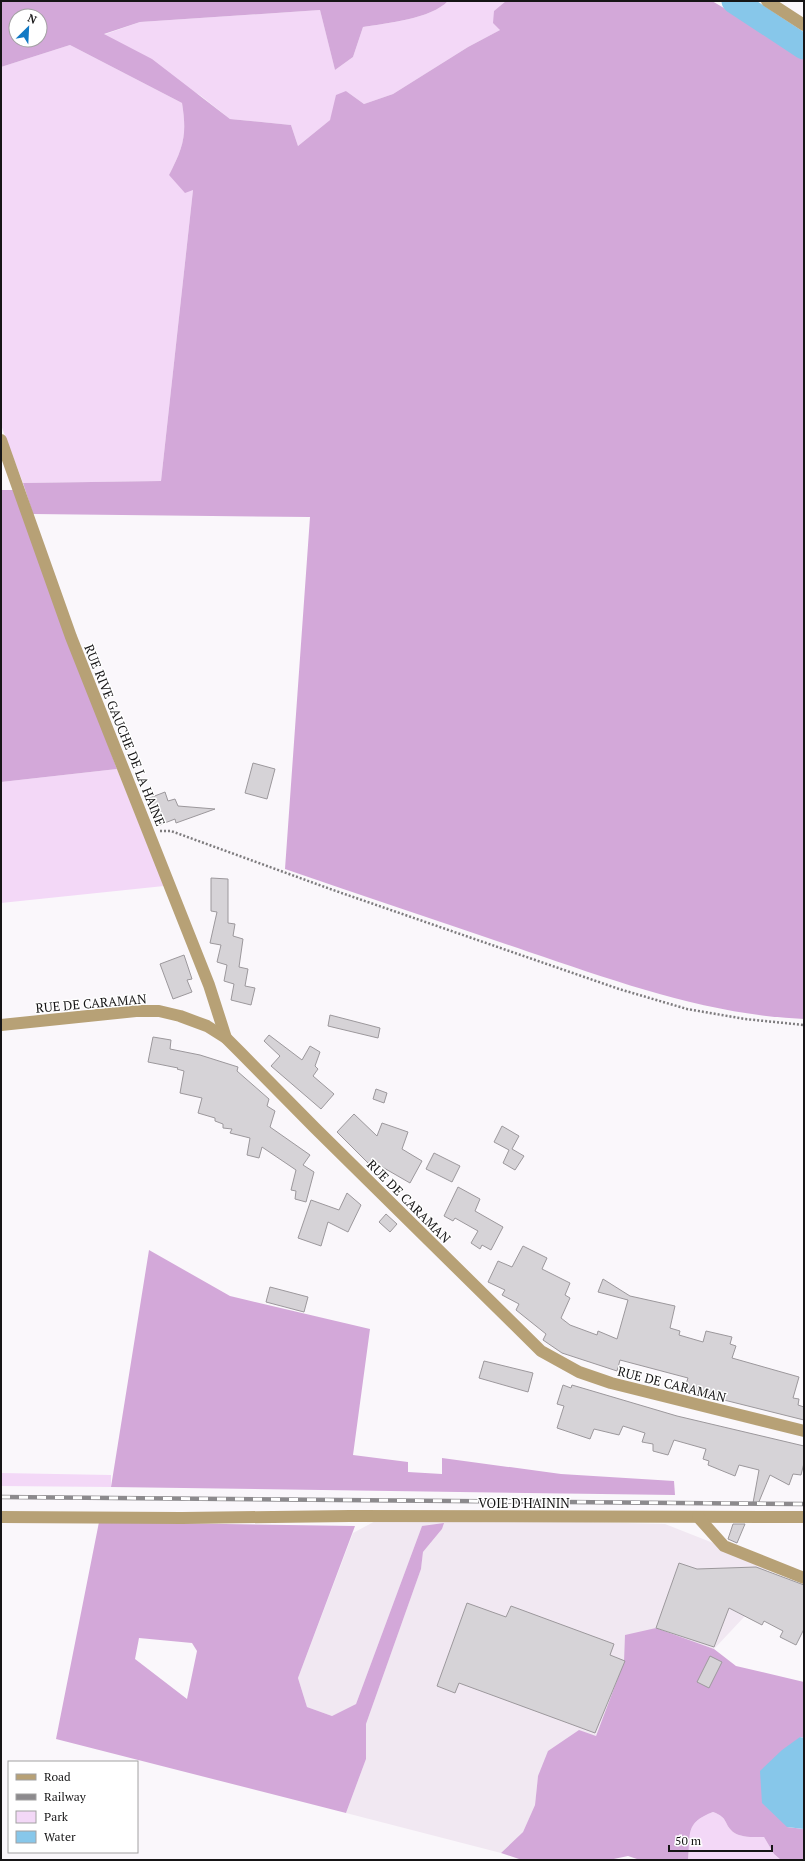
<svg xmlns="http://www.w3.org/2000/svg" width="805" height="1861" font-family="'PT Serif',serif">
  <rect width="100%" height="100%" fill="#faf7fb"/>
  <path fill="#f1e8f2" d="M383,1517L665,1524L769,1565L745,1616L714,1649L656,1628L624,1662L596,1736L538,1776L535,1805L523,1832L501,1853L346,1813L366,1759V1724L421,1569L423,1552L442,1529L422,1526L356,1704L332,1716L307,1707L298,1678L353,1533Z"/>
  <g fill="#f3d8f7">
    <path d="M448,1H506L494,12L500,30L468,47L393,94L364,104L346,91L330,120L298,146L291,125L230,119L201,96L103,35L140,22L320,10L335,70L353,57L363,27C387,23 431,19 448,1Z"/>
    <path d="M70,45L182,103C187,134 184,146 169,175L193,190L161,481L23,483L1,425V67Z"/>
    <path d="M117,769L164,886L1,903V782Z"/>
    <path d="M1,1473L111,1475V1487L1,1486Z"/>
    <path d="M713,1812C729,1818 723,1823 733,1832C741,1838 755,1837 764,1837L774,1854L781,1860H688C691,1834 684,1823 713,1812Z"/>
  </g>
  <g fill="#d3a8d9" fill-rule="evenodd">
    <path d="M1,1H448C431,19 387,23 363,27L353,57L335,70L320,10L140,22L104,34L152,59L230,119L291,125L298,146L330,120L336,95L346,91L364,104L393,94L468,47L500,30L493,23L494,11L506,1H712L804,55V1019C709,1015 618,982 529,952C447,924 366,897 285,869L310,517L33,514L23,483L161,481L193,190L185,193L169,175C184,146 187,134 182,103L70,45L1,67ZM16,16H40V40H16Z"/>
    <path d="M1,490H13L117,769L1,782Z"/>
    <path d="M149,1250L230,1296L370,1329L353,1455L408,1462V1472L442,1474V1458L561,1474L674,1481L675,1495L111,1487Z"/>
    <path d="M99,1522L355,1526L298,1678L307,1707L332,1716L356,1704L422,1526L444,1523L442,1529L423,1552L421,1569L366,1724V1759L346,1813L56,1739ZM139,1638L192,1643L197,1651L187,1699L135,1659Z"/>
    <path d="M656,1628L714,1649L736,1666L804,1682V1738L800,1737L787,1827L804,1829V1860H781L774,1854L764,1837C755,1837 741,1838 733,1832C723,1823 729,1818 713,1812C684,1823 691,1834 688,1860H640L628,1856L609,1860H522L501,1853L523,1832L535,1805L538,1776L548,1751L579,1730L596,1736L624,1662L625,1635Z"/>
  </g>
  <path fill="#87c7ea" d="M800,1737L804,1738V1829L787,1827L762,1803L760,1771L782,1750Z"/>
  <g fill="none" stroke-linecap="round" stroke-linejoin="round">
    <path stroke="#87c7ea" stroke-width="25" d="M734,1L804,47"/>
  </g>
  <g fill="#d6d3d7" stroke="#9c989c">
    <path d="M253,763L275,769L267,799L245,793Z"/>
    <path d="M165,792L168,801L175,799L178,806L215,809L176,823L175,819L157,826L147,799Z"/>
    <path d="M211,878L228,879V923L235,924L233,936L243,939L239,967L248,969L245,986L255,988L251,1005L231,1000L234,984L224,981L227,965L217,962L221,945L210,943L217,912L211,911Z"/>
    <path d="M184,955L192,979L187,980L192,992L173,999L160,964Z"/>
    <path d="M330,1015L380,1028L378,1038L328,1026Z"/>
    <path d="M269,1035L302,1060L310,1046L320,1052L315,1066L318,1069L313,1076L334,1094L321,1109L271,1066L280,1056L264,1041Z"/>
    <path d="M153,1037L171,1040L170,1049L200,1055L238,1067L237,1071L269,1099L267,1106L275,1111L270,1127L310,1155L303,1165L314,1172L306,1202L295,1199L296,1191L291,1190L296,1170L262,1147L259,1158L247,1155L250,1138L230,1133L232,1129L223,1128V1124L215,1121V1118L198,1113L202,1098L180,1093L184,1071L177,1069L178,1068L148,1062Z"/>
    <path d="M376,1089L387,1093L384,1103L373,1099Z"/>
    <path d="M354,1114L377,1136L382,1123L408,1132L402,1149L422,1161L410,1183L377,1164L375,1170L337,1132Z"/>
    <path d="M502,1126L519,1136L512,1149L524,1156L515,1170L503,1163L509,1150L494,1142Z"/>
    <path d="M434,1153L460,1166L452,1182L426,1169Z"/>
    <path d="M458,1187L480,1199L475,1211L503,1227L491,1250L482,1245L480,1249L471,1243L478,1231L455,1218L453,1221L444,1216Z"/>
    <path d="M347,1193L361,1205L348,1232L328,1222L321,1246L298,1238L311,1200L339,1210Z"/>
    <path d="M386,1214L397,1224L390,1232L379,1222Z"/>
    <path d="M523,1246L547,1258L542,1269L570,1283L565,1295L570,1298L561,1318L570,1325L597,1335L598,1331L617,1339L628,1300L598,1292L603,1279L630,1296L675,1306L670,1328L680,1331L679,1335L703,1342L706,1331L732,1337L730,1344L736,1346L732,1358L799,1377L793,1398L799,1399L798,1405L804,1407V1420L684,1390L688,1378L620,1360L617,1371L562,1353L543,1340L546,1334L516,1310L519,1304L502,1295L505,1290L488,1282L498,1261L512,1267Z"/>
    <path d="M270,1287L308,1297L304,1312L266,1302Z"/>
    <path d="M484,1361L533,1373L528,1392L479,1378Z"/>
    <path d="M563,1385L571,1388L572,1385L677,1416L804,1446V1463L801,1475L793,1474L789,1485L770,1475L758,1504L753,1503L759,1470L739,1465L735,1476L708,1465L709,1461L703,1459L706,1449L674,1440L668,1455L653,1451V1444L642,1442L645,1433L623,1426L619,1435L594,1429L590,1439L557,1428L564,1406L557,1404Z"/>
    <path d="M733,1524H745L737,1543L728,1539Z"/>
    <path d="M679,1563L697,1569L756,1567L804,1585V1629L796,1645L780,1637L783,1631L764,1621L762,1625L729,1608L714,1647L656,1628Z"/>
    <path d="M467,1603L506,1617L511,1606L614,1644L610,1655L625,1661L595,1733L459,1683L455,1693L437,1686Z"/>
    <path d="M710,1656L722,1662L709,1688L697,1682Z"/>
  </g>
  <g fill="none" stroke-linecap="round" stroke-linejoin="round">
    <path stroke="#7e7c7e" stroke-width="2.5" stroke-dasharray="2 2" stroke-linecap="butt" d="M160,831H171L333,890L619,989L687,1009L745,1019L804,1025"/>
    <g stroke="#b7a176" stroke-width="12">
      <path d="M767,1L804,25"/>
      <path d="M1,440L71,637L209,985L226,1038"/>
      <path d="M1,1025L136,1011H159L180,1016L207,1026L226,1038L241,1053L315,1128L541,1351L579,1372L611,1383L804,1431"/>
      <path d="M1,1517L182,1518L350,1516L804,1517"/>
      <path d="M698,1517L724,1546L804,1578"/>
    </g>
    <g stroke="#8c8a8d" stroke-width="4.5">
      <path id="rail" d="M1,1497L804,1504"/>
    </g>
    <use href="#rail" stroke="#fff" stroke-width="3" stroke-dasharray="9" stroke-linecap="butt"/>
  </g>
  <g text-anchor="middle" stroke-width="3" stroke-linejoin="round" paint-order="stroke">
    <g font-size="13" fill="#161516" stroke="#fff">
      <text transform="translate(125 735) rotate(68)" y="5">RUE RIVE GAUCHE DE LA HAINE</text>
      <text transform="translate(91 1003) rotate(-5)" y="5">RUE DE CARAMAN</text>
      <text transform="translate(409 1201) rotate(45)" y="5">RUE DE CARAMAN</text>
      <text transform="translate(672 1384) rotate(14)" y="5">RUE DE CARAMAN</text>
      <text x="524" y="1508">VOIE D'HAININ</text>
    </g>
  </g>
  <rect width="805" height="1861" fill="none" stroke="#161516" stroke-width="4"/>
  <rect x="8" y="1761" width="130" height="92" fill="#ffffff" stroke="#a2a1a2"/>
  <rect x="16" y="1774" width="20" height="6" fill="#b7a176" stroke="#a2a1a2"/>
  <text x="44" y="1781" font-size="12" fill="#161516">Road</text>
  <rect x="16" y="1794" width="20" height="6" fill="#8c8a8d" stroke="#a2a1a2"/>
  <text x="44" y="1801" font-size="12" fill="#161516">Railway</text>
  <rect x="16" y="1811" width="20" height="12" fill="#f3d8f7" stroke="#a2a1a2"/>
  <text x="44" y="1821" font-size="12" fill="#161516">Park</text>
  <rect x="16" y="1831" width="20" height="12" fill="#87c7ea" stroke="#a2a1a2"/>
  <text x="44" y="1841" font-size="12" fill="#161516">Water</text>
  <g transform="translate(28 28) rotate(24)"><circle r="19" fill="#ffffff" stroke="#a2a1a2"/>
  <path d="M0-3L7 15L0 10L-7 15Z" fill="#1279c4"/>
  <text y="-6" font-size="11" font-weight="bold" text-anchor="middle" fill="#161516">N</text>
  </g>
  <path d="M669 1845v6h103v-6" fill="none" stroke="#161516" stroke-width="2"/>
  <text x="675" y="1845" font-size="12" fill="#161516" stroke="#ffffff" stroke-width="3" paint-order="stroke">50 m</text>
</svg>
